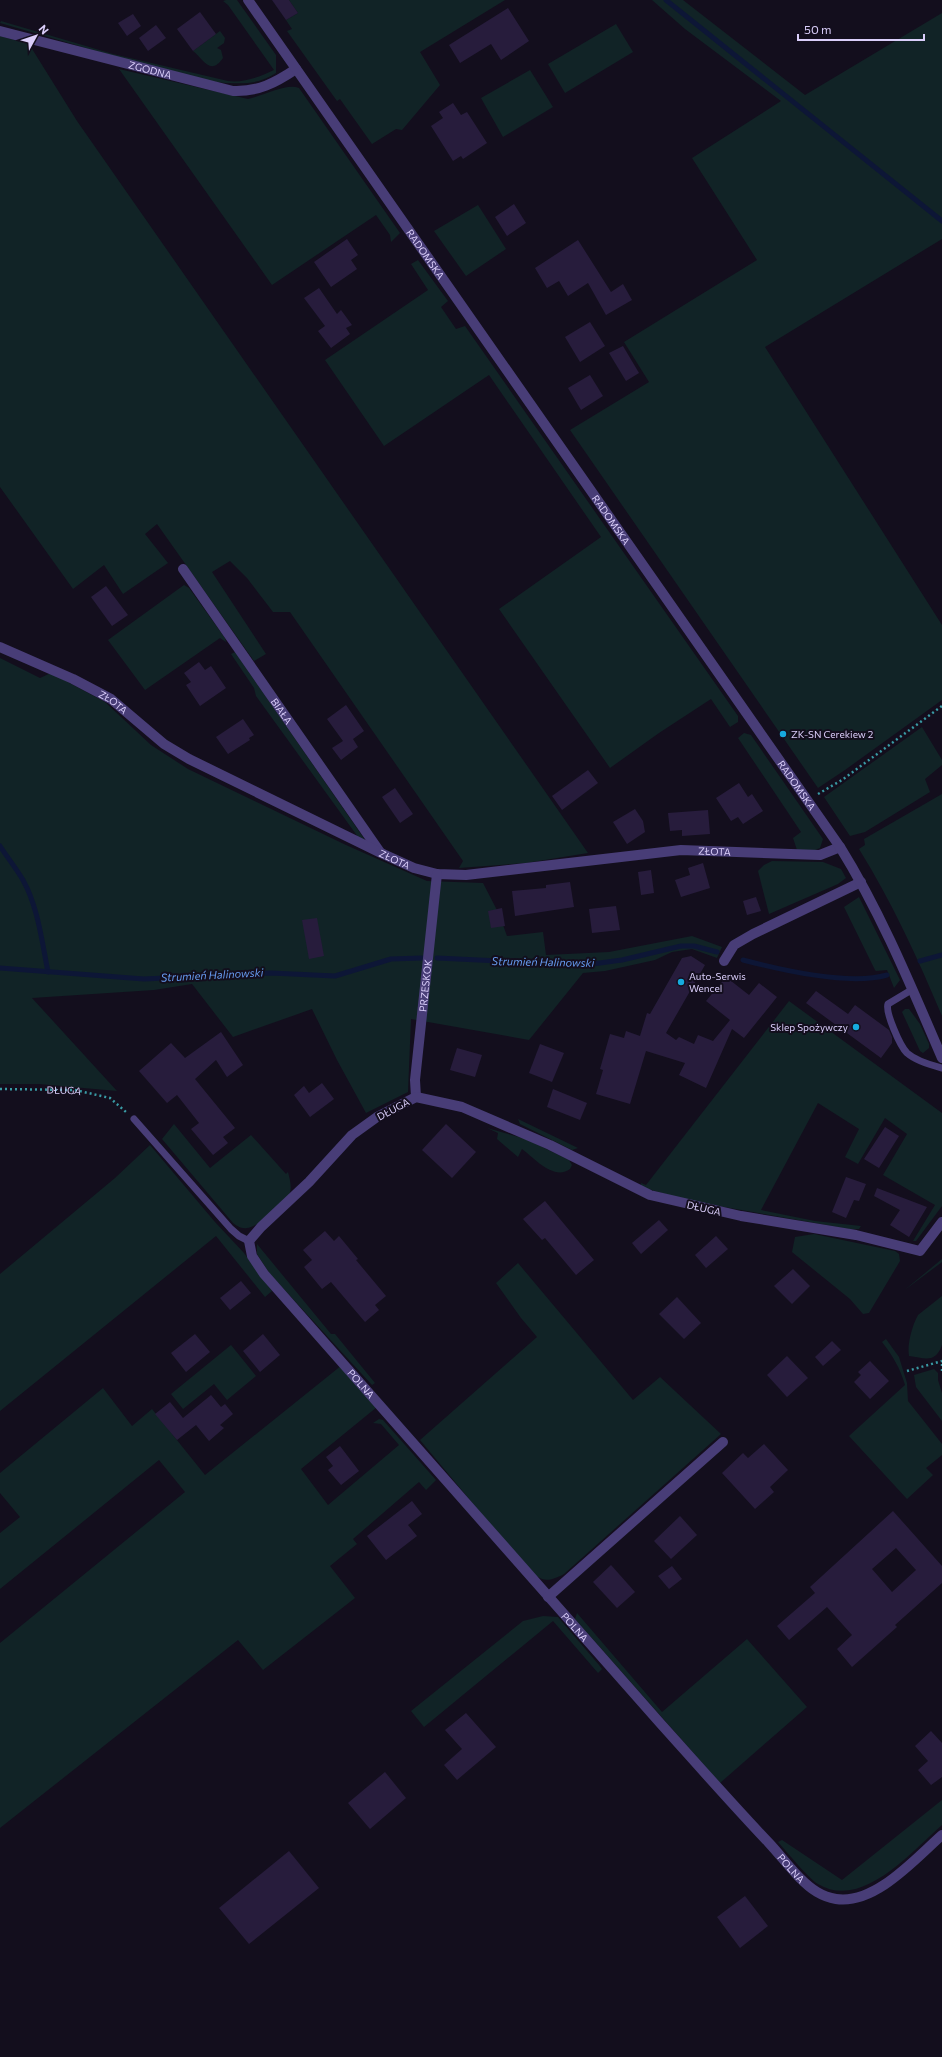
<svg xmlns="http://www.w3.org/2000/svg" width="942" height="2057" font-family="Commissioner,sans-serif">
  <rect width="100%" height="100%" fill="#130e1d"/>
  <g fill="#112326">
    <path d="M226,0H237L276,55V73C261,83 247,84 229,83C209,83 178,73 158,68C105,54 53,38 0,23L1,21L113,54L228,81C244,83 259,77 274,70L228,5L223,1Z"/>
    <path d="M289,0H505L420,52L440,85L402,130L396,129L372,144L340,99L337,101L287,31L292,29L286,20L298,13Z"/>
    <path d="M652,0H683L805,95L942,13V239L765,347L942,625V700L845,770L818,788L570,430L649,382L624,342L757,260L692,158L781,101L685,29Z"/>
    <path d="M616,24L633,52L565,93L548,64Z"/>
    <path d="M220,31L225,38L224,43L217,48L221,50L223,58C210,77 203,58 193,51Z"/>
    <path d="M0,36L29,44L77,121L588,853L526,863L459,868L463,861L290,612H273L247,578L230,561L212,572L266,654L254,661L157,524L145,534L168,563L123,594L104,565L73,589L0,487Z"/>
    <path d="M119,69L248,99C263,96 286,83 299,88L400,233L391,242L390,235L376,215L272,285Z"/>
    <path d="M530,70L553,107L503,137L481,98Z"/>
    <path d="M478,205L506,249L466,276L434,231Z"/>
    <path d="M418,260L448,301L441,307L456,329L465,326L738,716V722L730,727L711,699L659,733L610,768L499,609L601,537L489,375L384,446L325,360L428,290L411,264Z"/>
    <path d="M184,585L189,588L225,638L226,642L220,638L145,690L108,640Z"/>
    <path d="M235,652L365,840L358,837L256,696L254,688L231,654Z"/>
    <path d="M0,658L40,678L51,673L105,702L151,745L188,769L346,845L427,881L483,883L499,914L507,936L543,932L546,955L609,952L692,936L722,947L717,958L692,949L672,952L655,960L605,971L583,973L529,1040L411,1019L408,1092L366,1113L337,1060L312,1009L233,1037L192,984L154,990L32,998L117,1091L39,1084H0Z"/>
    <path d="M922,727L942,760V765L925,779L930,792L865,832L850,836L824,797Z"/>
    <path d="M744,733L751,735L823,839L820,848L815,850H797L793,838L801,832L738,738Z"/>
    <path d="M942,794V1016C918,959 892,902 859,849L865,845L864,839Z"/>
    <path d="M772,861L823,862L841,869L846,878L838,884L769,914L758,871L764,865Z"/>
    <path d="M859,897L900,980L894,988L887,970L876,971L875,970L844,907Z"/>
    <path d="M789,1001L942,1113V1206L916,1241H913L935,1205L883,1175L907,1134L885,1118L858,1164L845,1157L859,1129L818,1103L761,1210L815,1221L861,1226L859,1229H849L690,1201L641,1187V1183L646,1185Z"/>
    <path d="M905,1009H909L920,1024L929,1044V1048L923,1053L920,1051L902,1012Z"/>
    <path d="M518,1119L578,1148L572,1150L520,1124Z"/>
    <path d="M174,1124L210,1168L251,1135L286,1174L288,1172C290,1180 293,1190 288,1197C283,1205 256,1228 247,1228C241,1229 237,1226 233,1223L162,1139Z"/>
    <path d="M487,1128L526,1139L569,1160L572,1165L570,1169C554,1181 534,1158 522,1149L518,1157L497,1139L498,1133Z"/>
    <path d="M150,1145L215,1222L244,1253L272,1291L265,1297L216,1236L0,1411V1274L115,1178Z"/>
    <path d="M814,1234L895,1251L899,1254L900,1261L869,1313L863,1314L850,1299L792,1252L795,1237Z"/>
    <path d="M257,1244L331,1334H335L375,1383L372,1385L270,1274L257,1254Z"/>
    <path d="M942,1259V1262L906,1289L907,1288Z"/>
    <path d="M518,1263L633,1400L660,1377L721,1434L564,1574C544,1585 539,1579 525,1566L420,1440L537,1337L521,1318L496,1283Z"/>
    <path d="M942,1296V1345C935,1364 925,1358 909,1356C907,1344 912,1326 918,1315Z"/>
    <path d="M886,1339L899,1357L907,1383L908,1401L942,1444V1455L926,1468L933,1475L907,1499L849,1436L905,1385C900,1368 893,1356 882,1342Z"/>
    <path d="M231,1345L256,1376L227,1400L214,1384L183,1409L171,1394Z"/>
    <path d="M342,1365L377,1407L301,1469L328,1505L399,1445L381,1424L373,1423L379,1419L383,1420L436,1480L426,1490L419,1482L353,1539L357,1544L330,1566L355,1598L263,1670L238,1640L0,1828V1643L185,1492L159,1460L0,1589V1533L20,1517L0,1493V1473L103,1388L132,1426L152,1409L205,1475Z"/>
    <path d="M934,1369L938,1373V1380L942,1393V1421L916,1387L914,1375Z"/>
    <path d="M577,1613L662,1712L747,1639L807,1707L720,1783L575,1619Z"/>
    <path d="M543,1616L558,1617L599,1665L602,1669L598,1673L553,1621L424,1727L411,1711L523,1621Z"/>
    <path d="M942,1800V1825C912,1851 862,1911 818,1884C808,1878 787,1852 778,1842L782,1840L842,1880Z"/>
  </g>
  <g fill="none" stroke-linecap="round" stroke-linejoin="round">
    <g stroke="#0d1636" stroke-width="5">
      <path d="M666,0L942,221"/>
      <path d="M0,846C7,857 16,868 23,880C38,907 42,942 48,972"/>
      <path d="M437,958L585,965L622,960L681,946H694L717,952"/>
      <path d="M743,960C781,970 849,986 887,975"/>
      <path d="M920,961L942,955"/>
      <path d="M0,968L144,979L271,973L335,976L391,959L422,958"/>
    </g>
  </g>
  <g fill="#271c3c" fill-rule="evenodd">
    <path d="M272,0H289L298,13L286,20Z"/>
    <path d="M508,8L529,41L501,60L491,44L460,63L449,45Z"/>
    <path d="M200,12L216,34L193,51L177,29Z"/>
    <path d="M133,14L141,26L127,36L118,23Z"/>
    <path d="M156,25L166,38L148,51L139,38Z"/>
    <path d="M453,103L461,115L467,112L487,143L463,159L461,156L453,161L431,126L443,118L439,112Z"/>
    <path d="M514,204L526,223L507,236L495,217Z"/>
    <path d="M347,239L358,255L351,260L357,269L331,287L314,262Z"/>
    <path d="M578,240L611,292L623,284L632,300L606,315L588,283L568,296L559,281L547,288L535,268Z"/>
    <path d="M319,288L337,314L341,310L352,325L346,328L350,334L331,348L318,331L325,326L304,298Z"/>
    <path d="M590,322L605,346L580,362L565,337Z"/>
    <path d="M623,346L639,373L626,381L609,353Z"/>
    <path d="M590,375L603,396L581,410L568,388Z"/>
    <path d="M106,586L128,615L112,626L91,597Z"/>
    <path d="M199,662L205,670L211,666L226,688L200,706L186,685L191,682L184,673Z"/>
    <path d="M346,705L364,731L353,739L358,747L341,760L332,748L343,741L327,719Z"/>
    <path d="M243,719L254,735L249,738L250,740L228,754L216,737Z"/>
    <path d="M588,770L598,783L562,810L552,796Z"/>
    <path d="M739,783L748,797L752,794L763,811L743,824L738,817L731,821L716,798Z"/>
    <path d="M395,788L413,814L400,823L382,797Z"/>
    <path d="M635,809L643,821L645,832L627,844L613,822Z"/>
    <path d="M708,810L710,834L682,836V830L670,831L668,813Z"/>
    <path d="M703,863L710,888L681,897L675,880L690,875L688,868Z"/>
    <path d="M651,870L654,893L641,895L638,872Z"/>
    <path d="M570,882L574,907L515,916L512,891L546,888V885Z"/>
    <path d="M756,897L761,911L747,915L743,901Z"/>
    <path d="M616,906L620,930L592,933L589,909Z"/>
    <path d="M502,908L505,926L491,928L488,911Z"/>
    <path d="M317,918L324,956L309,959L302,920Z"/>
    <path d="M691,956L705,965L666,1033L676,1040L679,1037L694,1044L698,1035L713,1041L730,1020L706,1001L726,977L749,995L759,983L777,997L744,1038L732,1029L706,1088L679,1075L685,1063L646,1051L630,1104L596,1094L603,1070L600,1069L610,1034L624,1038L626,1031L640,1036L647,1013L650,1014L682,958Z"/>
    <path d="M816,991L848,1014L855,1005L889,1030L892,1037V1043L881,1058L806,1003Z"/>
    <path d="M221,1032L243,1065L227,1077L216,1060L195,1079L235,1128L223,1137L228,1143L213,1155L191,1129L199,1123L177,1095L167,1103L139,1071L171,1043L185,1058Z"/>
    <path d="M540,1044L564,1053L552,1082L529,1073Z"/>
    <path d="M457,1048L482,1055L475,1077L450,1070Z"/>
    <path d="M322,1083L334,1099L310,1117L294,1095L304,1086L309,1093Z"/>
    <path d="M553,1089L587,1103L580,1120L547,1107Z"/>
    <path d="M446,1124L476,1152L452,1178L422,1150Z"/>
    <path d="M885,1127L899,1136L879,1168L864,1159Z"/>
    <path d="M846,1177L866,1184L859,1201L854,1200L846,1218L832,1212Z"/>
    <path d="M877,1188L927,1207L909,1237L890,1225L900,1210L874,1196Z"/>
    <path d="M545,1201L594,1260L576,1275L545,1238L542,1240L523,1219Z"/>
    <path d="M659,1220L668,1230L641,1254L632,1243Z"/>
    <path d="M325,1231L334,1241L339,1236L358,1259L356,1260L386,1296L375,1305L379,1310L365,1322L331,1282L322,1289L304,1267L312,1260L303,1250Z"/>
    <path d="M716,1236L728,1249L706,1268L695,1255Z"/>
    <path d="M793,1269L810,1286L792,1304L774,1286Z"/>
    <path d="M241,1281L251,1293L230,1310L220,1298Z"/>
    <path d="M677,1297L701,1323L684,1339L659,1314Z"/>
    <path d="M195,1334L210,1352L186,1372L171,1353Z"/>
    <path d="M263,1334L280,1355L260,1372L243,1351Z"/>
    <path d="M832,1341L841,1350L823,1366L815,1357Z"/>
    <path d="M787,1356L808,1378L787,1397L767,1375Z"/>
    <path d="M870,1361L889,1381L870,1399L854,1382L861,1375L858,1372Z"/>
    <path d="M211,1395L221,1407L225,1404L233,1414L220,1425L224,1428L209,1441L196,1425L177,1440L155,1414L170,1402L183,1418Z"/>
    <path d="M764,1444L788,1470L770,1487L774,1492L755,1509L722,1473L743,1453L748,1458Z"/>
    <path d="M340,1446L359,1471L341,1485L328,1470L333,1466L326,1457Z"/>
    <path d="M412,1501L422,1514L408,1525L417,1536L386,1560L367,1536Z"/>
    <path d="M893,1511L942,1566V1583L895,1625L897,1627L852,1667L837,1649L852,1635L827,1607L789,1640L777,1626L815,1593L810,1587ZM896,1548L916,1570L892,1592L872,1569Z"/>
    <path d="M680,1516L697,1535L671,1559L654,1541Z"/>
    <path d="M611,1565L635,1592L617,1608L593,1582Z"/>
    <path d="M672,1566L682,1579L669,1589L658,1576Z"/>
    <path d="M466,1713L496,1747L457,1780L444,1765L462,1749L445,1730Z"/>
    <path d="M931,1731L942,1743V1777L931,1785L918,1770L928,1761L915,1746Z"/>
    <path d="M385,1772L406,1798L370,1829L348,1803Z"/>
    <path d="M289,1851L319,1888L249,1944L219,1908Z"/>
    <path d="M745,1896L768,1926L740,1948L717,1917Z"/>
  </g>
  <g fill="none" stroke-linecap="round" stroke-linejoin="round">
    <g stroke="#399aa4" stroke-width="2.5" stroke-dasharray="2 3" stroke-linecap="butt">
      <path d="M818,794L842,780L942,706"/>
      <path id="s1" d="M0,1089L75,1090L110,1098L126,1112"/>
      <path d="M942,1364V1374"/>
      <path d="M907,1371L942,1361"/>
    </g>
    <g stroke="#483d77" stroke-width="7">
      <path d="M913,989L888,1004C885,1012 900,1046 907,1053C916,1061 930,1065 942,1068"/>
      <path d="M134,1119L231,1229L239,1236L249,1241"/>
    </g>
    <g stroke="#483d77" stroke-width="10">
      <path id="s2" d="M0,31L233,91C258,92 275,83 296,69"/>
      <path id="s3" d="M183,569L380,852"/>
      <path id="s4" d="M0,647L73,679L111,699L164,744L189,759L381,853L414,868L437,874L466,875L681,850L820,855L840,847"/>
      <path d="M724,961L734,945L753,934L861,882"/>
      <path id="s5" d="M416,1097L415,1080L437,874"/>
      <path id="s6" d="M942,1222L920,1251L856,1235L741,1216L650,1195L550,1145L462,1107L416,1097L377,1117L352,1135L309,1182L261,1227L249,1241L252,1256L264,1274C397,1423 527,1574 660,1723C696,1763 732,1804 769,1843C784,1859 799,1881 817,1892C822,1895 830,1898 836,1899C875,1905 915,1859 942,1835"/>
      <path d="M548,1597L723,1442"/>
    </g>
    <path stroke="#483d77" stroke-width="10" id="s7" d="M248,0L840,847C881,913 911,986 942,1058"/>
  </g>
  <g fill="#16abde" stroke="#130e1d" stroke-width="1.5">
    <circle cx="783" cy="734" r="4"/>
    <circle cx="681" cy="982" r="4"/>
    <circle cx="856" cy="1027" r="4"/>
  </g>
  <g text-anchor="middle" stroke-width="4" stroke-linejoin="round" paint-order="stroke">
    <g font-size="10" fill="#dacefa" stroke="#130e1d">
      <text dy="4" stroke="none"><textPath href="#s2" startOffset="155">ZGODNA</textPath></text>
      <text dy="4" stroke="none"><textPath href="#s7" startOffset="310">RADOMSKA</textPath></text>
      <text dy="4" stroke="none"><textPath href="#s7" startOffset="634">RADOMSKA</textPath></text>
      <text dy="4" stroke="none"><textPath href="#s4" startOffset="126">ZŁOTA</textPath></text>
      <text dy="4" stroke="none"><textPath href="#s3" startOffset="173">BIAŁA</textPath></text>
      <text dy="4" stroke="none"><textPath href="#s7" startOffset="958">RADOMSKA</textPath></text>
      <text dy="4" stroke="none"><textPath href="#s4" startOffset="774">ZŁOTA</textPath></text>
      <text dy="4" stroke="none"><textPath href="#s4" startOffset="450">ZŁOTA</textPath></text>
      <text dy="4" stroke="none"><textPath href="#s5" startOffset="112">PRZESKOK</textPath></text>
      <text dy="4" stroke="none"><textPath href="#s1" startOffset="64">DŁUGA</textPath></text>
      <text transform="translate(393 1109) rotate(-28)" y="4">DŁUGA</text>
      <text transform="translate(704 1208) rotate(13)" y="4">DŁUGA</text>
      <text dy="4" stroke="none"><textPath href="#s6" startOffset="973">POLNA</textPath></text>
      <text dy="4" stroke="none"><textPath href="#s6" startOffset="1297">POLNA</textPath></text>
      <text dy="4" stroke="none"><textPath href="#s6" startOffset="1621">POLNA</textPath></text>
    </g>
    <g font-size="10" fill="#dacefa" stroke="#130e1d" text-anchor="start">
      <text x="791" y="738">ZK-SN Cerekiew 2</text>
      <text x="689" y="980">Auto-Serwis<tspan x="689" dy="12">Wencel</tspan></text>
      <text x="848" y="1031" text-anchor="end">Sklep Spożywczy</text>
    </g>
    <g font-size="11" font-style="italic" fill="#669bf0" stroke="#130e1d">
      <text transform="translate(543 962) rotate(1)" y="4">Strumień Halinowski</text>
      <text transform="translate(212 975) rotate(-3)" y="4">Strumień Halinowski</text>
    </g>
  </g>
  <g transform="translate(36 36) rotate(50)" stroke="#130e1d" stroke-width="3" paint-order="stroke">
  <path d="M0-3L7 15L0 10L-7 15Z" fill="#dacefa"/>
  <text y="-6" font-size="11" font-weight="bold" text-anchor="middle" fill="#dacefa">N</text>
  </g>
  <path d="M798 34v6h126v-6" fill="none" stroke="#dacefa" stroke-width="2"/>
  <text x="804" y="34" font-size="12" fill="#dacefa" stroke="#130e1d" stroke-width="3" paint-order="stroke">50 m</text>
</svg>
